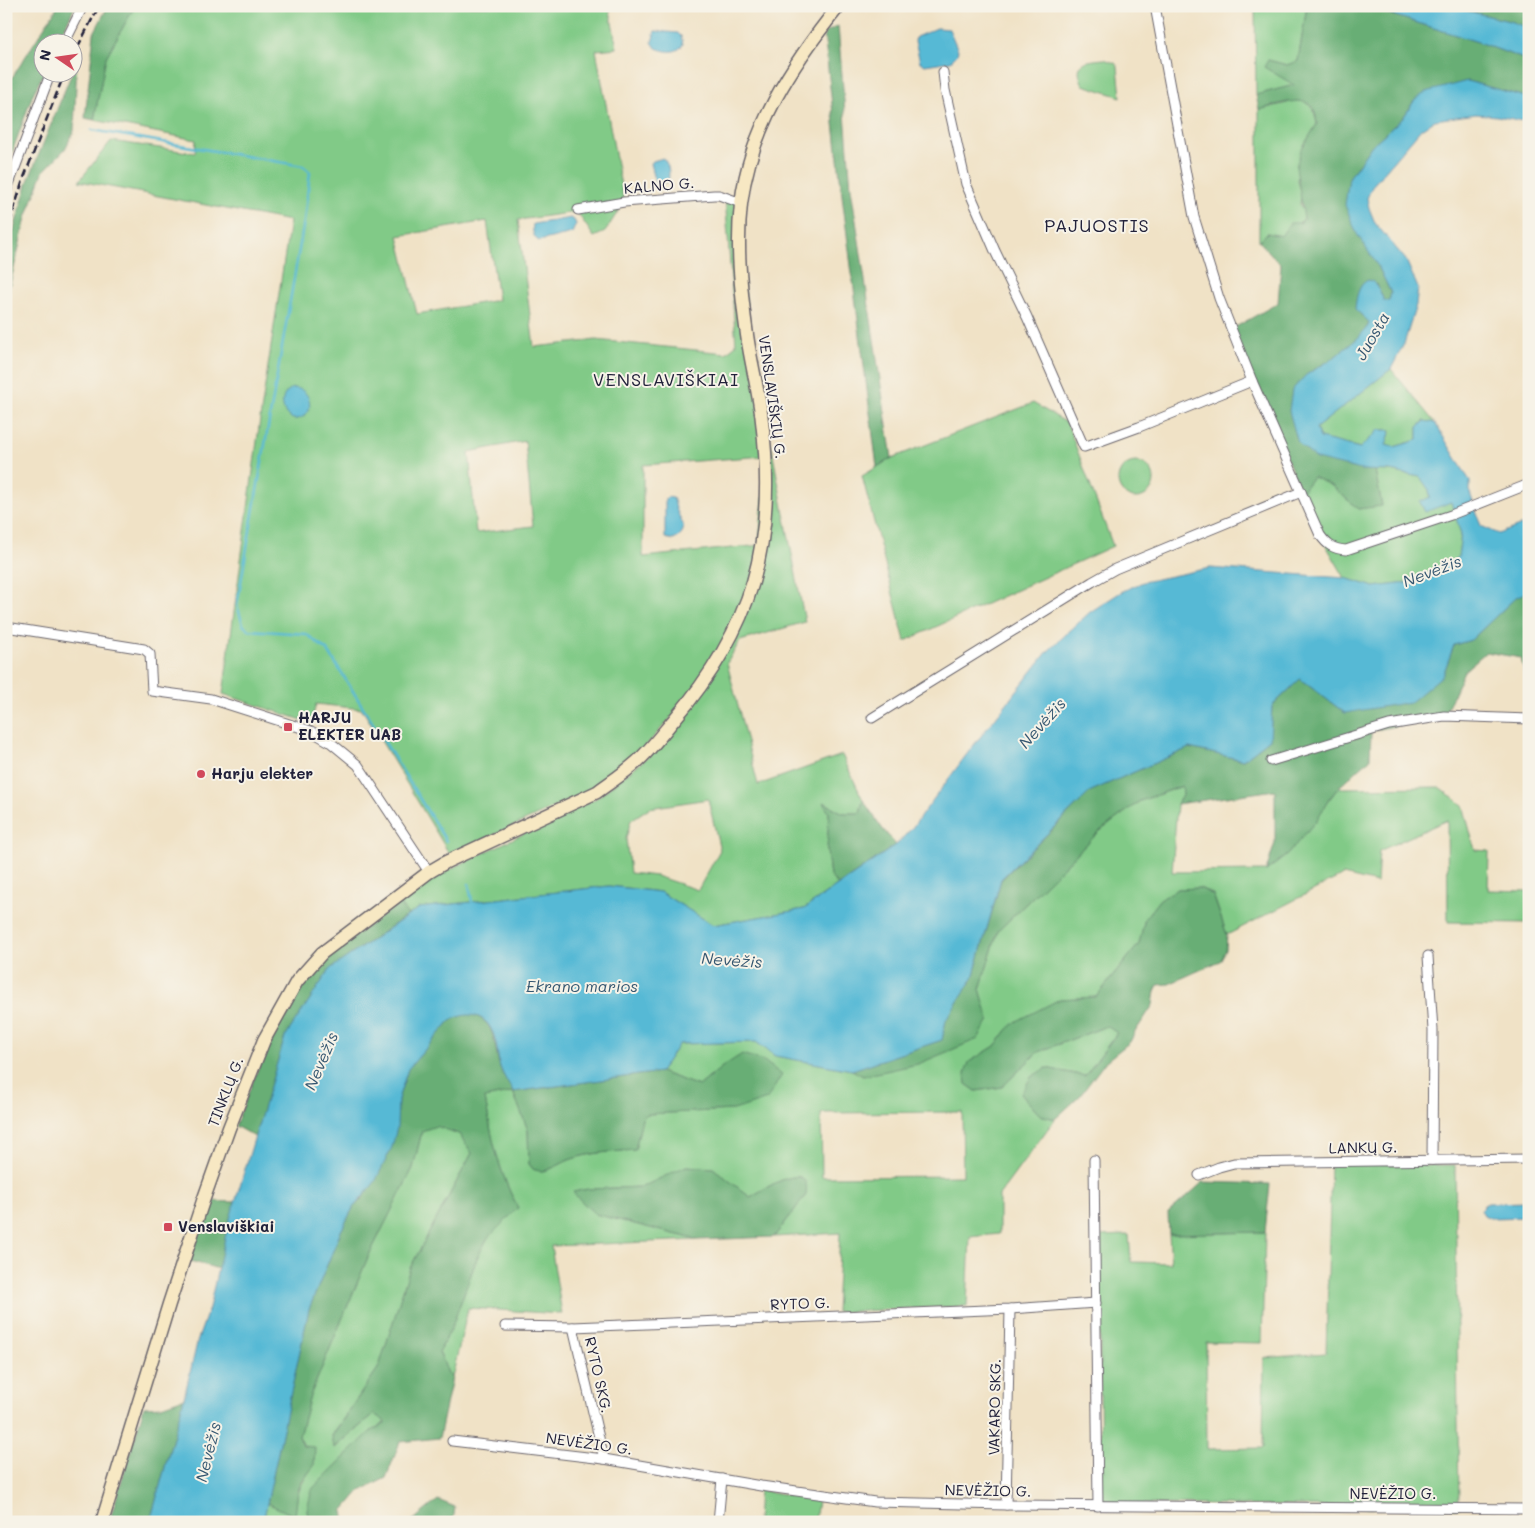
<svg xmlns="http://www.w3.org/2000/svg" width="1535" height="1528" font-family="Mali,sans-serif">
  <rect width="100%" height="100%" fill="#f7f3e8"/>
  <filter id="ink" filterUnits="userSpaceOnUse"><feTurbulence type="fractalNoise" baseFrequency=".02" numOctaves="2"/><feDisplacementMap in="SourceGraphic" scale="10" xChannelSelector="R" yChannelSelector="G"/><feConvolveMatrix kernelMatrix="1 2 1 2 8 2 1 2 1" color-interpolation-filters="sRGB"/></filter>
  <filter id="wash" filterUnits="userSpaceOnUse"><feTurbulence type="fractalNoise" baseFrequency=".0096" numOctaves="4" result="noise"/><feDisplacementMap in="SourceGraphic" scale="20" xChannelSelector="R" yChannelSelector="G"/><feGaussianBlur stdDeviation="1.12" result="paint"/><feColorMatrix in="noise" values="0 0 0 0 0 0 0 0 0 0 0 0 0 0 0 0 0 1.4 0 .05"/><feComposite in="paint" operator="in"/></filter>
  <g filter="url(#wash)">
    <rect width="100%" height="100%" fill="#f0e2c6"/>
    <g fill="#81ca87" stroke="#527661" fill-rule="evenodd">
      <path d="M135,6H609L617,48L596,50L624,202L605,232L594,237L577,212L518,220L534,347L596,340L726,353L736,345L725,197L741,203L739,242L765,456L643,465V557L762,545L758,566L705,680L616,779L450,855L362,709L316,704L311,723L223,694L260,419L290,221L79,181L111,141L195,153L196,140L94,120L106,57ZM487,221L498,300L417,314L398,236ZM525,441L533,526L476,533L469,452Z"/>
      <path d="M1255,6H1307L1298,61L1287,65L1268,60L1295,85L1256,95Z"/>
      <path d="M1104,59L1115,63L1118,67L1121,97L1083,85C1073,62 1083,61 1104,59Z"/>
      <path d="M1299,100C1314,104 1314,110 1317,124L1301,150L1297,181L1301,194L1300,205L1304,211V219L1281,236L1267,233L1259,241V110Z"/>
      <path d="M1391,369L1435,423L1424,421L1418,427V440L1394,447L1386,445L1391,430H1379L1361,448L1319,438L1316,428Z"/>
      <path d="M1033,403L1067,423L1113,546L905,641L862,476L892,458Z"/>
      <path d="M769,435L805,622L740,641L727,663L758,785L842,755L863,800L860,813H843L824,802L829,813L827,851L830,876L838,885L804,909L713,925L660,892L609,886L419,908L408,915L399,903L438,875L595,799L649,756L672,733L698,698L754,596ZM708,799L720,850L698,890L656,876L630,873L626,838L631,820L649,808Z"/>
      <circle cx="1136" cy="480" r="18"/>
      <path d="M1375,470L1390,471L1420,477L1429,489L1430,497L1451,501L1461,534L1458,557L1424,581L1374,587L1345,578L1320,535L1301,492L1313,477L1332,486L1358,509L1382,505Z"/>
      <path d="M1183,786V794L1177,804L1172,872L1266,871L1287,855L1338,788L1439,787L1463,805L1475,850L1489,851L1488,890L1529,891V923L1448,922L1447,820L1379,851L1377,883L1343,875L1227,935L1213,894L1200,888L1178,889L1160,899L1145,918L1139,944L1096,997L1060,999L1008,1029L995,1046L969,1062L966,1084L976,1091L1002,1087L1038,1052L1107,1026L1117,1033L1085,1076L1046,1068L1021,1094L1040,1115L1055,1119L999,1195V1234L970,1237L967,1306L836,1312L840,1233L774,1237L806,1195L801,1177C784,1175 765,1189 750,1197L713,1168L687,1166L642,1187L588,1189L574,1192L595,1214L698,1240L551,1246L562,1314L468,1308L452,1378L448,1373L439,1352L451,1329L477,1258L487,1239L518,1208C499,1173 491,1136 485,1098L513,1092L528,1130L529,1164L533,1169C545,1175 557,1165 569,1160C590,1152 613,1152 635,1150L642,1119L647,1114L733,1110L722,1067L699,1086L660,1072L679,1044L756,1042L775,1056L852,1070L863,1076L989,1021L980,989L998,931L1100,831L1140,801ZM962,1112L963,1176L822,1177L821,1113Z"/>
      <path d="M436,1125L459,1134L472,1153L410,1268L379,1367L332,1435L335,1448L374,1414L386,1421L370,1432L313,1489L307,1510L309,1522H263L267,1503L295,1515C296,1493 301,1483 314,1465L299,1436L310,1396L368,1257L413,1168L422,1131Z"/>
      <path d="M1331,1160L1401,1165H1455L1459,1508L1137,1504L1101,1500L1099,1236L1129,1235L1131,1262L1171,1263L1169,1234L1265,1232L1262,1343L1206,1342L1207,1449L1263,1448L1264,1358L1326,1353Z"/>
      <path d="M759,1490L818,1500L815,1522H757Z"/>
    </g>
    <g fill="#68ae74" stroke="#456858">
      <path d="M58,6H75L58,42H42L44,73L33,94L6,169V87Z"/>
      <path d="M108,6H135L106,57L94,120L85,118L94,33Z"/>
      <path d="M1307,6H1374L1383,12L1478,42L1529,61V98L1467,81L1414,101L1403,118L1372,145L1349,178L1379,268L1391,293L1389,302L1384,301L1377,284L1355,309L1369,322C1364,342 1323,364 1306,375L1298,443L1361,470H1375L1382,506L1358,509L1332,486L1313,477L1301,492L1232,329L1278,303L1281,265L1259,241L1267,233L1281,236L1290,223H1300L1304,219L1296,167L1301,150L1317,124C1316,120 1316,113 1314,109C1305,93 1273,106 1259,110L1256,95L1294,85L1264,67L1268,60L1287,65L1298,61Z"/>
      <path d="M1448,6H1529V28L1509,21Z"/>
      <path d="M838,26L851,188L892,458L877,467L843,204L824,33Z"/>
      <path d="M77,60L74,131L65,149L43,172L26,218L6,301V259L12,236L28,181Z"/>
      <path d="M1529,591V694L1521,658L1486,652L1464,671L1444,716L1371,731L1370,759L1338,788L1329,799L1316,821L1287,855L1266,871L1275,843V790L1177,804L1183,794L1182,786L1140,801L1100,831L998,931L980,989L989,1020L978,1039L918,1064L863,1076L852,1070L942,1040L946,1020L973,978L1001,880L1091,791L1189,748L1243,760L1270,739L1272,706L1300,679L1345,713L1443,675L1454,645L1471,640L1516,597Z"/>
      <path d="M863,800L882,828L896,845L838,885L830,876L827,851L829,813L823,802L843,813H860Z"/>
      <path d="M1200,888L1213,895L1227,935L1226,950L1220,961L1169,984L1158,985L1155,991L1153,1005L1135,1032L1130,1042L1106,1061L1079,1097L1055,1119L1040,1115L1021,1094L1031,1077L1046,1068L1085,1076L1117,1033L1107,1026L1038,1052L1002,1087L976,1091L966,1084L965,1074L969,1062L995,1046L1008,1029L1017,1021L1060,999L1096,997L1139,944L1145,918L1160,899L1178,889Z"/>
      <path d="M399,903L408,915L330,969L285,1037L255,1137L235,1126L268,1044L301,985L326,957Z"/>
      <path d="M469,1014C497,1019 493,1045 500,1067C503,1076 509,1084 513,1092L660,1072L699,1086L722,1067L742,1054L764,1061L782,1075L767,1099L734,1110L647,1114L642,1119L635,1150C613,1152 590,1152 569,1160C557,1165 545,1175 533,1169L529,1164L528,1130L513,1092L485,1098C491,1136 499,1173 518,1208L487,1239L477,1258L451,1329L439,1352L448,1373L452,1378L439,1438L400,1442L386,1478L360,1491L343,1511L345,1522H309L307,1510L312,1489L370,1432L386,1422L374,1414L334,1448L332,1436L379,1367L410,1268L472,1153L459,1134L436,1126L422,1131L413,1168L368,1257L310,1396L299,1436L303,1446L315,1447L314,1466L302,1481L298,1491L295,1516L267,1503L309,1309L341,1231L353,1208L363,1198L397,1112L398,1099L408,1069L450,1021L459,1015Z"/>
      <path d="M686,1166L713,1168L750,1197C765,1189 812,1157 806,1195L774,1237L698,1240L595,1214L581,1201L573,1192L588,1189L642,1187Z"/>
      <path d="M1203,1182L1270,1184L1265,1232L1169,1234L1168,1213Z"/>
      <path d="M209,1201L236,1202L228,1225L219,1269L190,1261Z"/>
      <path d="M184,1398L150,1522H109L144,1407L161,1406Z"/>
      <path d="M438,1500L455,1507L453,1522H411Z"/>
    </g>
    <g fill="#57b9d5" stroke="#3c6e88">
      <path d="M1374,6H1448L1509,21L1529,28V61L1478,42L1383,12Z"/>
      <path d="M937,28L949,29L958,50L957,55L951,61L925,65L920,62L915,41L916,37Z"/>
      <path d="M655,31L678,33L681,36L683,44C678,54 665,52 656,48L652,42Z"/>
      <path d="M1467,81L1529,98V122L1497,116L1476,114L1435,120L1421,129L1373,185L1367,198L1369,208L1375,223L1406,260L1418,288L1416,305L1404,344L1391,369L1316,428L1320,438L1360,448L1379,430H1391L1386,445L1394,447L1418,440V427L1425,421L1435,423L1470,481V493L1481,526L1499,534L1529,522V591L1516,597L1471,640L1454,645L1443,675L1411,702L1345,713L1300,679L1272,706L1270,739L1243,760L1189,748L1091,791L1001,879L973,978L946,1020L942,1040L852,1070L775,1056L756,1042L679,1044L660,1072L513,1092C509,1084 503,1076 500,1067C497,1055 497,1039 491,1029C482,1012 464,1012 450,1021L408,1069L398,1099L397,1128L392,1147L375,1182L353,1208L341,1231L309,1309L263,1522H150L184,1398L198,1339L209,1308L228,1225L285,1037L330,969L419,908L609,886L660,892L713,925L804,909L896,845L912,828L970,750L1048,651L1090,612L1121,592L1143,582L1210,568L1345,578L1374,587L1424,581L1458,557L1461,534L1451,502L1425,512L1420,502L1430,497L1429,490L1420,477L1390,471L1361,470L1316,459L1298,443L1289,411L1292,390L1306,375L1332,359L1358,338L1368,326L1369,322L1355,309C1356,299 1358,284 1368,280C1378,282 1380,292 1384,301H1389L1391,293L1379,268L1357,234L1345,205L1349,178L1372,145L1403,118L1414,101L1426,92Z"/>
      <path d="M663,158C669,164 670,174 668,182L657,184L655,181L651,163L653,161Z"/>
      <path d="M571,218L574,220L576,224L572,233L539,241C533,238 532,230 533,224Z"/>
      <path d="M293,388C306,388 313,400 308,412C288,435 271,396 293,388Z"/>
      <path d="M667,497L673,498C675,502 675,507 677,511C682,524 690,529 674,540L665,538V499Z"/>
      <path d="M1529,1202V1217L1490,1218L1484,1215L1481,1210L1484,1205L1488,1203Z"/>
    </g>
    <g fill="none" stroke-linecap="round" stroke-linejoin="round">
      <g stroke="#57b9d5" stroke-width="2.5">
        <path d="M92,130L303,166L310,172L304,221L237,605L243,625L249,630L306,634L328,651L446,841"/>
        <path d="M469,884L472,902"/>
      </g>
    </g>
  </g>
  <g filter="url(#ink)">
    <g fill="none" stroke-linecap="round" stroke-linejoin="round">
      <g stroke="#6a656c" stroke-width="11">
        <g id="minor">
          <path d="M1155,6L1194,217L1219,298L1252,381L1320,535C1327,545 1333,549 1346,550L1451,515L1529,484"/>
          <path d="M65,42L83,6"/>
          <path d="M943,72L945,90L966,184L995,251L1027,317L1084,447L1139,427L1252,381"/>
          <path d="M6,192L51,72"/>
          <path d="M578,210L624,202L714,195H719L741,203"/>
          <path d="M6,627L144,649L150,654L152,691L211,699L311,731L330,742L358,765L429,872"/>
          <path d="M872,718L1092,582L1115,569L1301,492"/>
          <path d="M1271,761L1389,725L1444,716L1529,719"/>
          <path d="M1428,956L1433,1030L1432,1160"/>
          <path d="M1094,1160L1098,1506"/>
          <path d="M1199,1175L1219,1167L1234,1163L1529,1159"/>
          <path d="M505,1326L573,1327L1010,1309L1096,1303"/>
          <path d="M573,1327L604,1459"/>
          <path d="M452,1441L604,1459L761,1486L875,1502L1006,1505L1529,1509"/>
          <path d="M1006,1505L1010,1309"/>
          <path d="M718,1522L722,1479"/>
        </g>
      </g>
      <g stroke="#6a656c" stroke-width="15">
        <path id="secondary" d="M102,1522L169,1304L203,1201L229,1128L264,1040L297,981L322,953L429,872L446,862L597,792C612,781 628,771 642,757C653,746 663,733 673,721C753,628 777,542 762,421C759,392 751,364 747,335C741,292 736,247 741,204C750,128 792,64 839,6"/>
      </g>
      <use href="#minor" stroke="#fff" stroke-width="9"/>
      <use href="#secondary" stroke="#f7e8c3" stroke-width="12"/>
      <g stroke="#22223b" stroke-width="2.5" stroke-dasharray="8 4" stroke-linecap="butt">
        <path d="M72,58L99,6"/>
        <path d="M6,235L23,180L65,72"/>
      </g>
    </g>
  </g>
  <g fill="#d1495b" stroke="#f7f3e8" stroke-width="2">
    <rect x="283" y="722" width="10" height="10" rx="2.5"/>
    <circle cx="201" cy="774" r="5"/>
    <rect x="163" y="1222" width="10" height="10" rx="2.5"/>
  </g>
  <g text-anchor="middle" stroke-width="4" stroke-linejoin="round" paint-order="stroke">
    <g font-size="15" fill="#22223b" stroke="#f7f3e8">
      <text transform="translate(659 186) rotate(-5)" y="5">KALNO G.</text>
      <text transform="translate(772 397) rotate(82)" y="5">VENSLAVIŠKIŲ G.</text>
      <text transform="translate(226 1092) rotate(-69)" y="5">TINKLŲ G.</text>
      <text transform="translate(1363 1148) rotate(-1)" y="5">LANKŲ G.</text>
      <text transform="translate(800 1304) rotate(-2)" y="5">RYTO G.</text>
      <text transform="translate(598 1375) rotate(77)" y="5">RYTO SKG.</text>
      <text transform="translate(995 1407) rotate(-89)" y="5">VAKARO SKG.</text>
      <text transform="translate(589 1444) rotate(8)" y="5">NEVĖŽIO G.</text>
      <text transform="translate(988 1491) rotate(1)" y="5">NEVĖŽIO G.</text>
      <text x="1393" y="1499">NEVĖŽIO G.</text>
    </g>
    <g font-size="15" font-weight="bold" fill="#22223b" stroke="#f7f3e8" text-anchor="start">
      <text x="298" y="723">HARJU<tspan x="298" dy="17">ELEKTER UAB</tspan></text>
      <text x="211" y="779">Harju elekter</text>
      <text x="178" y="1232">Venslaviškiai</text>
    </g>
    <g font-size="16" font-style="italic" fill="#355771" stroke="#f7f3e8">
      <text transform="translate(1372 336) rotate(-60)" y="6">Juosta</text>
      <text transform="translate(1432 571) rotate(-21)" y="6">Nevėžis</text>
      <text transform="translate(1042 723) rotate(-48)" y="6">Nevėžis</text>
      <text transform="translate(732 960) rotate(4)" y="6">Nevėžis</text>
      <text x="582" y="992">Ekrano marios</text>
      <text transform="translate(321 1061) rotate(-67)" y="6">Nevėžis</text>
      <text transform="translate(208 1452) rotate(-76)" y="6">Nevėžis</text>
    </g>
    <g font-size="18" letter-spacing="1" fill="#22223b" stroke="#f7f3e8">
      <text x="1097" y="232">PAJUOSTIS</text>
      <text x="666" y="386">VENSLAVIŠKIAI</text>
    </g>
  </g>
  <rect width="1535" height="1528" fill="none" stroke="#f7f3e8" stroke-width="25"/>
  <g transform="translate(58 58) rotate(283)"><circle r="24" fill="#f7f3e8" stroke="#a29fa3"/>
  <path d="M0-4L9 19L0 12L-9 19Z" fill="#d1495b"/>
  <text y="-8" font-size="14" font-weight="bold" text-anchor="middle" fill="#22223b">N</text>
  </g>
</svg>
